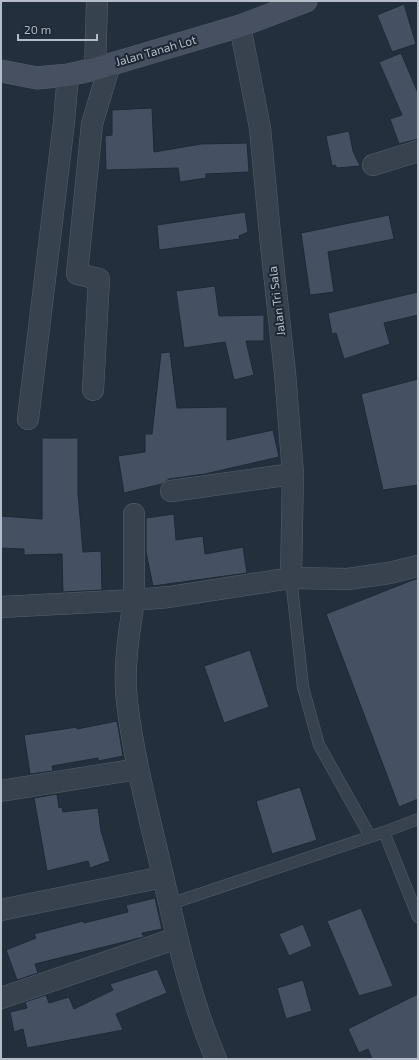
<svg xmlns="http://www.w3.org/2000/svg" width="419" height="1060" font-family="'Exo 2',sans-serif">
  <rect width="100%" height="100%" fill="#242f3e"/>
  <g fill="#455162" stroke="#1f2835">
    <path d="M404,4L416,44L392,52L377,15Z"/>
    <path d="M401,53L418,93V139L399,144L390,119L402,115L379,62Z"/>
    <path d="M152,108L154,152L201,144L247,143L249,172L206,174V178L180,182L178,168L106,170L105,136L112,135V110Z"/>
    <path d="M349,131L353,151L360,166L337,168L335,165L332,166L326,136Z"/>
    <path d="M245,212L248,232L239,236L240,239L159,250L157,225Z"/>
    <path d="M389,215L394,239L328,252L334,292L310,295L301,233Z"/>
    <path d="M215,286L219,316L264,315V341H246L254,375L234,380L225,342L184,348L176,291Z"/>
    <path d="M418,292V315L384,323L390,344L344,359L336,333L332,334L328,313Z"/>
    <path d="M170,352L177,408L227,407V440L273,430L279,457L205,474L169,479L162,484L124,493L118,456L145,452V434H152L161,353Z"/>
    <path d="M418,379V485L383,490L361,394Z"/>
    <path d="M42,438H78V493L83,552L101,551L102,590L63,592L62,554L24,555V549L1,548V516L42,519Z"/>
    <path d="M174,514L176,540L203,536L205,554L243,547L247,573L153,586L146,552V518Z"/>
    <path d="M418,578V799L399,807L326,614Z"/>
    <path d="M250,650L269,707L224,723L204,666Z"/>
    <path d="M117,721L123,756L98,761V758L52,766L53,771L30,774L24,735L77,727V729Z"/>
    <path d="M300,787L317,840L272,854L256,801Z"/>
    <path d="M57,794L59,808L62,807L63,812L98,808L101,831L110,861L90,868L88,861L47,871L34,798Z"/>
    <path d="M155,898L162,929L142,933L144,937L35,964L38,973L17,980L6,950L36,938L34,934L83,921L84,923L128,912L126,905Z"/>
    <path d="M361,908L393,986L359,996L327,921Z"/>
    <path d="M303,924L312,946L289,956L279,934Z"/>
    <path d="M157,969L167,993L116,1014L123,1030L27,1048L23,1029L14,1032L10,1012L27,1008L25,1002L46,995L49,1003L69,997L74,1009L113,990L110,984Z"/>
    <path d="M303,980L312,1011L286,1019L277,988Z"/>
    <path d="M418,994V1059H372L368,1049L359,1053L348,1029Z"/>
  </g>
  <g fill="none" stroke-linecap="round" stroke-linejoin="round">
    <g stroke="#565f6c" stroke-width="12">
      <g id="service">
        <path d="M291,578L303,687L319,745L370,836"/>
        <path d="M418,819L384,832L418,917"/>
        <path d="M170,904L384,832"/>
      </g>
    </g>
    <g stroke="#565f6c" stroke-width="22">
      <g id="minor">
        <path d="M240,26L260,128L271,245L285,373L293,474L291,578"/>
        <path d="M95,69L97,1"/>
        <path d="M373,165L418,151"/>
        <path d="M93,390L99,279L77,274L92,124L110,64"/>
        <path d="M28,419L64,122L68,75"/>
        <path d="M171,491L293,474"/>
        <path d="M1,607L134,600V514"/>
        <path d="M1,791L138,769"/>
        <path d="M1,910L163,877"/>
        <path d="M1,998L177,938"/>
        <path d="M216,1059C191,1001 177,938 163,876C150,819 134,761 127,702C123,668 129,633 134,600L169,597L291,578L348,579L389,573L418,566"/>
      </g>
    </g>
    <g stroke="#565f6c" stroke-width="23">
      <path id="secondary" d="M1,71L37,78L68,75L95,69L240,26L306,1"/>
    </g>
    <use href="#service" stroke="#38414e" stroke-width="11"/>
    <use href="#minor" stroke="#38414e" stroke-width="21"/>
    <use href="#secondary" stroke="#465061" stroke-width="22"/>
  </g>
  <g text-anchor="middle" stroke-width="4" stroke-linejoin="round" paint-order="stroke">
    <g font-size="12" fill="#b4bcc9" stroke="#1d2633">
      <text transform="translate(156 51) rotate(-16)" y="4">Jalan Tanah Lot</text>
      <text transform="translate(277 301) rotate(-97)" y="4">Jalan Tri Sala</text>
    </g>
  </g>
  <rect width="419" height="1060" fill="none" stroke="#b4bcc9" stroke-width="4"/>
  <path d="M18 34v6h79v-6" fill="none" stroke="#b4bcc9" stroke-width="2"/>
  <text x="24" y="34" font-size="12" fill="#b4bcc9" stroke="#1d2633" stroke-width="3" paint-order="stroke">20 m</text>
</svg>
